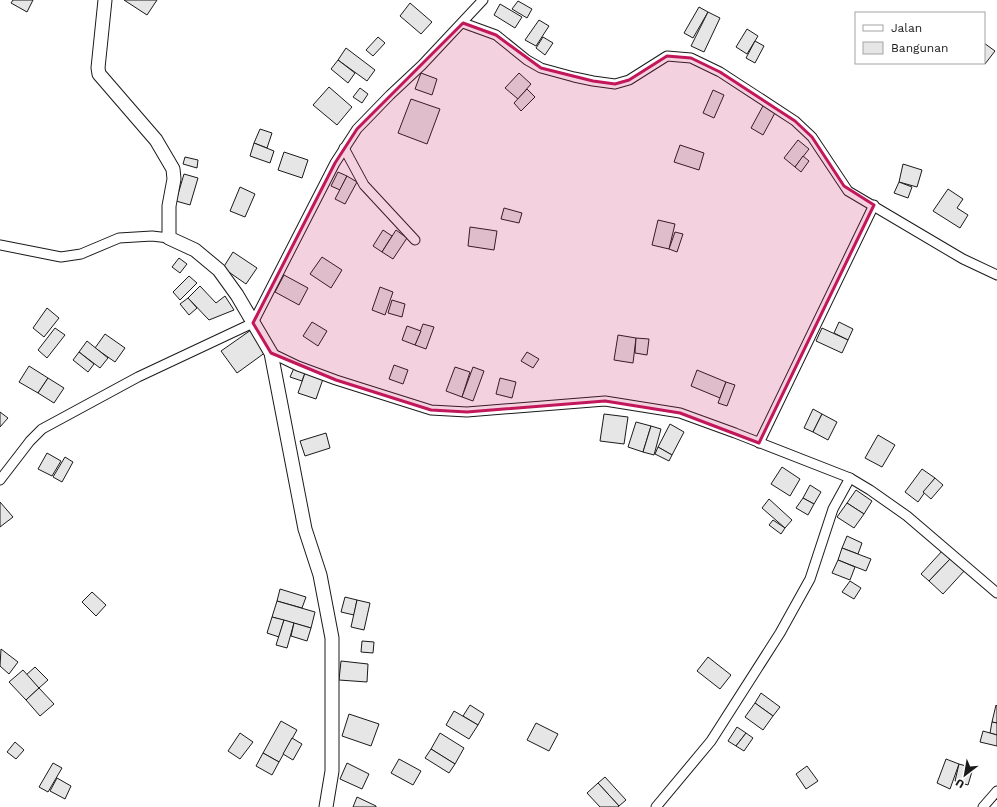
<svg xmlns="http://www.w3.org/2000/svg" width="997" height="807" font-family="'Work Sans',sans-serif">
  <rect width="100%" height="100%" fill="#fff"/>
  <g fill="#e6e6e6" stroke="#1a1a1a">
    <path d="M13,0H33L27,12L11,3Z"/>
    <path d="M124,0H157L147,15Z"/>
    <path d="M518,1L532,9L527,18L512,9Z"/>
    <path d="M410,3L432,22L421,34L400,16Z"/>
    <path d="M500,4L522,17L515,28L494,15Z"/>
    <path d="M699,7L708,12L693,38L684,33Z"/>
    <path d="M708,12L720,18L704,52L691,46Z"/>
    <path d="M539,20L549,26L536,46L525,40Z"/>
    <path d="M747,29L758,36L747,54L736,47Z"/>
    <path d="M378,37L385,43L373,56L366,50Z"/>
    <path d="M543,37L553,43L545,55L536,48Z"/>
    <path d="M755,41L764,46L755,63L746,58Z"/>
    <path d="M984,43L995,51L985,64L984,63Z"/>
    <path d="M346,48L375,70L367,81L338,60Z"/>
    <path d="M338,60L355,73L348,83L331,69Z"/>
    <path d="M421,73L437,79L432,95L415,89Z"/>
    <path d="M519,73L531,84L518,99L505,88Z"/>
    <path d="M329,87L352,107L337,125L313,105Z"/>
    <path d="M360,88L368,94L362,103L353,97Z"/>
    <path d="M527,89L535,97L521,111L514,103Z"/>
    <path d="M713,90L724,95L714,118L703,113Z"/>
    <path d="M411,99L440,109L427,144L398,133Z"/>
    <path d="M764,104L776,111L763,135L751,128Z"/>
    <path d="M260,129L272,133L267,148L254,143Z"/>
    <path d="M798,140L809,149L795,167L784,158Z"/>
    <path d="M254,143L274,151L270,163L250,156Z"/>
    <path d="M680,145L704,153L699,170L674,162Z"/>
    <path d="M284,152L308,160L302,178L278,170Z"/>
    <path d="M803,156L809,161L801,172L795,167Z"/>
    <path d="M185,157L198,160L197,168L183,164Z"/>
    <path d="M903,164L922,170L917,187L899,182Z"/>
    <path d="M338,172L347,176L340,190L331,186Z"/>
    <path d="M184,174L198,178L190,205L176,201Z"/>
    <path d="M347,176L357,182L345,204L335,199Z"/>
    <path d="M899,182L912,187L908,198L894,193Z"/>
    <path d="M240,187L255,194L245,217L230,211Z"/>
    <path d="M948,189L963,199L957,208L968,215L960,228L933,211Z"/>
    <path d="M504,208L522,213L519,223L501,219Z"/>
    <path d="M658,220L675,224L669,249L652,245Z"/>
    <path d="M470,227L497,231L494,250L468,246Z"/>
    <path d="M383,230L392,236L382,252L373,246Z"/>
    <path d="M396,230L407,238L393,259L382,252Z"/>
    <path d="M675,232L683,234L677,252L669,249Z"/>
    <path d="M233,252L257,268L246,284L223,268Z"/>
    <path d="M322,257L342,270L331,288L310,274Z"/>
    <path d="M179,258L187,264L180,273L172,267Z"/>
    <path d="M284,275L308,288L299,305L275,292Z"/>
    <path d="M189,276L197,283L180,300L173,292Z"/>
    <path d="M200,286L216,303L225,296L234,310L209,320L188,298Z"/>
    <path d="M380,287L393,292L385,315L372,310Z"/>
    <path d="M188,298L197,308L189,315L180,304Z"/>
    <path d="M392,300L405,304L402,317L388,313Z"/>
    <path d="M47,308L59,318L44,337L33,328Z"/>
    <path d="M312,322L327,331L318,346L303,336Z"/>
    <path d="M839,322L853,329L848,340L834,333Z"/>
    <path d="M423,324L434,327L426,349L415,345Z"/>
    <path d="M407,326L421,331L415,345L402,340Z"/>
    <path d="M55,328L65,335L47,358L38,350Z"/>
    <path d="M822,328L848,340L842,353L816,341Z"/>
    <path d="M251,330L266,352L237,373L221,351Z"/>
    <path d="M105,334L125,348L115,362L95,348Z"/>
    <path d="M618,335L636,338L633,363L614,360Z"/>
    <path d="M636,338L649,339L647,355L635,353Z"/>
    <path d="M87,341L108,358L100,368L79,352Z"/>
    <path d="M79,352L94,364L88,372L73,360Z"/>
    <path d="M527,352L539,359L533,368L521,361Z"/>
    <path d="M394,365L408,370L403,384L389,379Z"/>
    <path d="M29,366L48,378L38,393L19,382Z"/>
    <path d="M455,367L470,372L462,397L446,391Z"/>
    <path d="M473,367L484,371L473,401L462,397Z"/>
    <path d="M294,368L305,373L302,381L290,377Z"/>
    <path d="M697,370L726,382L720,398L691,386Z"/>
    <path d="M305,373L323,379L316,399L298,393Z"/>
    <path d="M48,378L64,388L54,403L38,393Z"/>
    <path d="M500,378L516,382L512,398L496,394Z"/>
    <path d="M726,382L735,385L727,406L718,403Z"/>
    <path d="M813,409L822,414L813,432L804,428Z"/>
    <path d="M0,412L8,418L0,427Z"/>
    <path d="M604,414L628,417L624,444L600,441Z"/>
    <path d="M822,414L837,422L828,440L813,432Z"/>
    <path d="M636,422L651,426L643,452L628,447Z"/>
    <path d="M670,424L684,432L672,455L658,447Z"/>
    <path d="M651,426L661,429L654,455L643,452Z"/>
    <path d="M326,433L330,448L305,456L300,441Z"/>
    <path d="M878,435L895,445L882,467L865,458Z"/>
    <path d="M658,447L672,455L669,461L655,454Z"/>
    <path d="M47,453L61,461L52,476L38,469Z"/>
    <path d="M65,457L73,462L62,482L53,477Z"/>
    <path d="M782,467L800,479L790,496L771,484Z"/>
    <path d="M922,469L935,478L918,502L905,492Z"/>
    <path d="M935,478L943,485L931,499L923,492Z"/>
    <path d="M810,485L821,492L814,504L803,498Z"/>
    <path d="M856,490L872,501L864,514L847,503Z"/>
    <path d="M803,498L814,504L808,515L796,508Z"/>
    <path d="M769,499L792,520L785,528L762,508Z"/>
    <path d="M0,502L13,517L0,527Z"/>
    <path d="M847,503L864,514L854,528L837,517Z"/>
    <path d="M773,520L785,528L781,534L769,525Z"/>
    <path d="M847,536L862,543L858,554L842,548Z"/>
    <path d="M842,548L871,559L866,571L838,560Z"/>
    <path d="M943,550L951,558L929,581L921,574Z"/>
    <path d="M951,558L965,570L943,594L929,581Z"/>
    <path d="M838,560L855,567L850,580L832,573Z"/>
    <path d="M850,581L861,588L854,599L842,592Z"/>
    <path d="M280,589L306,597L302,608L277,601Z"/>
    <path d="M92,592L106,605L96,616L82,602Z"/>
    <path d="M345,597L357,600L354,615L341,612Z"/>
    <path d="M357,600L370,603L364,630L351,627Z"/>
    <path d="M277,601L315,612L311,628L272,617Z"/>
    <path d="M272,617L284,620L279,637L267,633Z"/>
    <path d="M284,620L294,623L287,648L276,645Z"/>
    <path d="M294,623L311,628L307,641L291,636Z"/>
    <path d="M362,641L374,642L373,653L361,652Z"/>
    <path d="M1,649L18,662L9,674L0,666Z"/>
    <path d="M708,657L731,675L720,689L697,671Z"/>
    <path d="M341,661L368,664L367,682L339,680Z"/>
    <path d="M35,667L48,680L39,688L26,675Z"/>
    <path d="M23,670L39,688L26,700L9,682Z"/>
    <path d="M39,688L54,704L40,716L26,700Z"/>
    <path d="M761,693L780,707L773,716L755,703Z"/>
    <path d="M755,703L773,716L763,730L745,717Z"/>
    <path d="M470,705L484,714L478,725L463,716Z"/>
    <path d="M996,705L997,706V723L992,722Z"/>
    <path d="M454,711L478,725L469,739L446,725Z"/>
    <path d="M349,714L379,724L371,746L342,736Z"/>
    <path d="M281,721L297,730L279,762L263,753Z"/>
    <path d="M992,722L997,723V735L990,733Z"/>
    <path d="M536,723L558,734L549,751L527,740Z"/>
    <path d="M737,727L746,733L736,746L728,741Z"/>
    <path d="M983,731L997,735V746L980,742Z"/>
    <path d="M240,733L253,742L240,759L228,751Z"/>
    <path d="M440,733L464,748L455,764L431,749Z"/>
    <path d="M746,733L753,738L744,751L736,746Z"/>
    <path d="M292,738L302,744L293,760L283,754Z"/>
    <path d="M15,742L24,750L16,759L7,752Z"/>
    <path d="M431,749L455,764L449,773L425,758Z"/>
    <path d="M263,753L279,762L272,775L256,766Z"/>
    <path d="M399,759L421,771L413,785L391,773Z"/>
    <path d="M946,759L959,764L950,789L937,783Z"/>
    <path d="M53,763L62,768L48,792L39,787Z"/>
    <path d="M347,763L369,774L362,789L340,779Z"/>
    <path d="M959,764L973,768L968,785L955,781Z"/>
    <path d="M807,766L818,781L806,789L796,774Z"/>
    <path d="M605,777L626,800L619,806L598,783Z"/>
    <path d="M57,778L71,786L65,799L50,791Z"/>
    <path d="M598,783L619,806L618,807H600L587,793Z"/>
    <path d="M357,797L376,806V807H353Z"/>
  </g>
  <g fill="none" stroke-linecap="round" stroke-linejoin="round">
    <g stroke="#1a1a1a" stroke-width="11">
      <g id="street">
        <path d="M463,23L496,35L527,60L541,68L574,77L593,81L615,84L629,80L667,56L691,58L720,72L795,121L812,137L848,191L963,259L997,275"/>
        <path d="M344,148L364,185L415,240"/>
        <path d="M0,245L61,257L81,254L119,238L152,236L169,238"/>
        <path d="M271,353L298,366L336,380L431,410L467,412L605,401L680,413L735,433L850,478L870,490L907,516L997,593"/>
        <path d="M759,443L874,205"/>
        <path d="M0,480L30,441L42,429L138,377L253,323L335,163L357,129L390,95L422,65L483,0"/>
        <path d="M656,807L711,741L780,633L810,579L833,509L850,478"/>
        <path d="M983,807L997,791"/>
      </g>
    </g>
    <g stroke="#1a1a1a" stroke-width="15">
      <path id="secondary" d="M105,0L98,68L99,74L156,140L173,169L174,179L169,206V238L195,250L219,270L237,295L271,353L305,529L320,575L332,638V771L326,807"/>
    </g>
    <use href="#street" stroke="#fff" stroke-width="9"/>
    <use href="#secondary" stroke="#fff" stroke-width="13"/>
  </g>
  <path fill="#c2185b" fill-opacity="0.2" stroke="#c2185b" stroke-width="3" stroke-linejoin="round" d="M463,23L496,35L541,68L593,81L615,84L629,80L667,56L691,58L720,72L795,121L812,137L844,186L874,205L759,443L680,413L605,401L467,412L431,410L336,380L271,353L253,323L335,163L357,129Z"/>
  <rect x="855" y="12" width="130" height="52" fill="#ffffff" stroke="#a3a3a3"/>
  <rect x="863" y="25" width="20" height="6" fill="#ffffff" stroke="#a3a3a3"/>
  <text x="891" y="32" font-size="12" fill="#1a1a1a">Jalan</text>
  <rect x="863" y="42" width="20" height="12" fill="#e6e6e6" stroke="#a3a3a3"/>
  <text x="891" y="52" font-size="12" fill="#1a1a1a">Bangunan</text>
  <g transform="translate(965 775) rotate(211)" stroke="#ffffff" stroke-width="3" paint-order="stroke">
  <path d="M0-3L7 15L0 10L-7 15Z" fill="#1a1a1a"/>
  <text y="-6" font-size="11" font-weight="bold" text-anchor="middle" fill="#1a1a1a">U</text>
  </g>
</svg>
